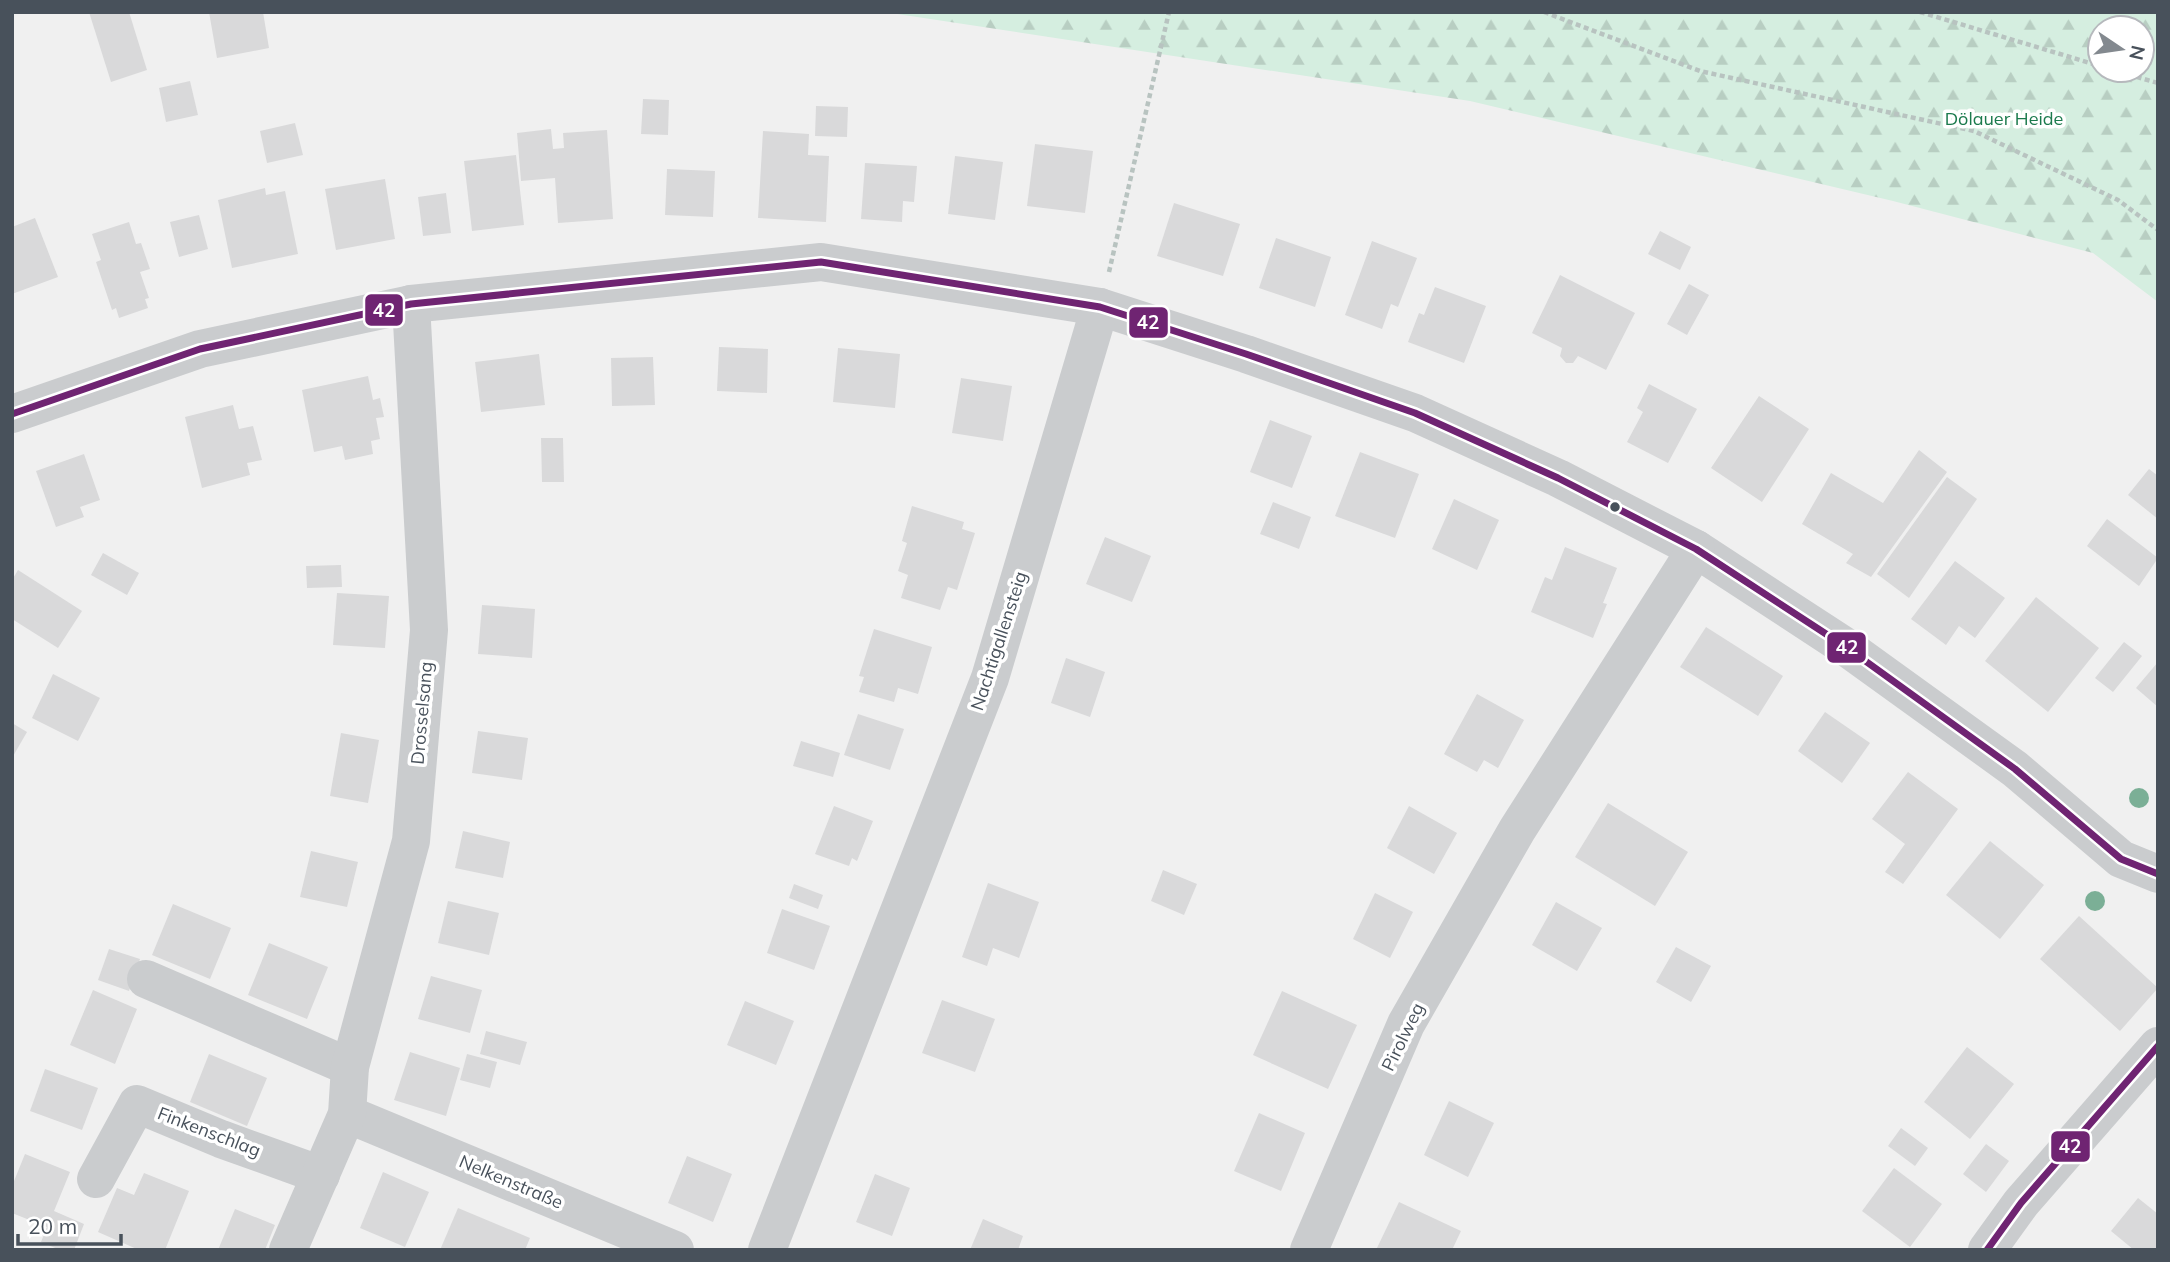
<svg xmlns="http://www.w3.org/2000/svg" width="2170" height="1262" font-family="Mulish,sans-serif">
  <defs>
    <pattern id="forest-firs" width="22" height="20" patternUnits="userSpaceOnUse" patternTransform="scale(1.75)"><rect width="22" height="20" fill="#d5eee0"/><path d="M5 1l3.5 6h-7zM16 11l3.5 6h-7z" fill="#b8cec2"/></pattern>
  </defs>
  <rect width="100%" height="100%" fill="#f0f0f0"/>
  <path fill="url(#forest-firs)" fill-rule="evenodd" d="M884,12H2158V302L2093,253L1893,201L1470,101ZM2100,28H2142V70H2100Z"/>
  <g fill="#d9d9da">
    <path d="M89,12H129L147,70L111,82Z"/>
    <path d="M209,12H263L269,48L217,58Z"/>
    <path d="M190,81L198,115L166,122L159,88Z"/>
    <path d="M643,99L669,100L668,135L641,134Z"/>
    <path d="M816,106L848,107L847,137L815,136Z"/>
    <path d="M295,123L303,155L267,163L260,131Z"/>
    <path d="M551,129L553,149L564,148L563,133L607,130L613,219L558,223L555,178L521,181L517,133Z"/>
    <path d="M763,131L809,134L808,155L829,156L826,222L758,218Z"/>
    <path d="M1035,144L1093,151L1085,213L1027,206Z"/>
    <path d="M516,155L524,225L472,231L464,161Z"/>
    <path d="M955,156L1003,162L995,220L948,214Z"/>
    <path d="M865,163L917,166L914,202L903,201L902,222L861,219Z"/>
    <path d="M667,169L715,171L713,217L665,215Z"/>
    <path d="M385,179L395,239L336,250L325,189Z"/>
    <path d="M265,188L266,195L285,191L298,254L232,268L218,200Z"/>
    <path d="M446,193L451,233L423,236L418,197Z"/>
    <path d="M1174,203L1240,224L1223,276L1157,256Z"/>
    <path d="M199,215L208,249L179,257L170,222Z"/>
    <path d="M35,218L58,277L12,294V227Z"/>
    <path d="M129,222L136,244L141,243L150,269L140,272L149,298L145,299L148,308L119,318L116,308L112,310L96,262L101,260L92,234Z"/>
    <path d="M1660,231L1691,247L1680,270L1648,254Z"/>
    <path d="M1276,238L1331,257L1315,307L1259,288Z"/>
    <path d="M1372,241L1417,258L1398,307L1391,304L1382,329L1345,315Z"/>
    <path d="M1560,275L1635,313L1606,370L1578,356L1573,363H1566L1560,356L1562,348L1532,333Z"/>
    <path d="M1689,284L1709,295L1687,335L1667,324Z"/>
    <path d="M1435,287L1486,306L1464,363L1408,342L1419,313L1424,315Z"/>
    <path d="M719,347L768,349L767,393L717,391Z"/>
    <path d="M838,348L900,354L895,408L833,402Z"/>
    <path d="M539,354L545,405L481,412L475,362Z"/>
    <path d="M653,357L655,405L612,406L611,358Z"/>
    <path d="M368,376L373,400L380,398L384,417L376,418L380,439L371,441L373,454L345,460L342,446L314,452L302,390Z"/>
    <path d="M961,378L1012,386L1003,441L952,433Z"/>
    <path d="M1649,384L1697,409L1668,463L1627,442L1643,412L1637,408Z"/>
    <path d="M1759,396L1809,429L1762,502L1711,468Z"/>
    <path d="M233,405L239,429L253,426L262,460L247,463L250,475L202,488L185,417Z"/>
    <path d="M1270,420L1312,436L1292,488L1250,472Z"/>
    <path d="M541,438H563L564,482H542Z"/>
    <path d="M1919,450L1947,472L1871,577L1846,563L1853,554L1802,524L1831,473L1883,503Z"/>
    <path d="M1360,452L1419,474L1395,538L1335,516Z"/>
    <path d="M84,454L100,500L80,507L84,517L56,527L36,471Z"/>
    <path d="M2149,469L2158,476V519L2128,495Z"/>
    <path d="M1947,477L1977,499L1909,598L1877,574Z"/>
    <path d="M1454,499L1499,520L1477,570L1432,549Z"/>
    <path d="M1273,502L1311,517L1299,549L1260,534Z"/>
    <path d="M912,506L964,522L962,529L975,533L957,590L948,587L940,610L901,598L908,575L898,571L907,543L902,541Z"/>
    <path d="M2107,519L2158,558L2139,586L2087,546Z"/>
    <path d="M1105,537L1151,556L1132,602L1086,584Z"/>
    <path d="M1565,547L1617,568L1603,603L1607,604L1593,638L1531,612L1545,577L1552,580Z"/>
    <path d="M103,553L139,573L127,595L91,575Z"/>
    <path d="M1955,561L2005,598L1975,638L1959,626L1946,645L1911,619Z"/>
    <path d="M341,565L342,587L307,588L306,566Z"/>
    <path d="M18,570L82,611L58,648L12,619V580Z"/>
    <path d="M337,593L389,596L385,648L333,645Z"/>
    <path d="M2036,597L2099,648L2048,712L1985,661Z"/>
    <path d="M482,605L535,609L532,658L478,654Z"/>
    <path d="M1706,627L1783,676L1758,716L1680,667Z"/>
    <path d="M874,629L932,647L918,694L898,688L894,702L859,692L864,677L859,676Z"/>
    <path d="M2124,642L2142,656L2113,692L2095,678Z"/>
    <path d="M1066,658L1105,672L1090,717L1051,703Z"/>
    <path d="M2158,662V707L2136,688Z"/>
    <path d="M53,674L100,698L78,741L32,718Z"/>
    <path d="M1477,694L1524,720L1498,768L1484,760L1477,772L1444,754Z"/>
    <path d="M1825,712L1870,743L1842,783L1798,751Z"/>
    <path d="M858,714L904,729L890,770L844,755Z"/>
    <path d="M12,723L27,732L12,758Z"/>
    <path d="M478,731L528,738L522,780L472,773Z"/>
    <path d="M341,733L379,740L368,803L330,796Z"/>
    <path d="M801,741L840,753L833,777L793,766Z"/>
    <path d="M1908,772L1958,809L1903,884L1885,872L1905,844L1872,819Z"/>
    <path d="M1608,803L1688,852L1655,906L1575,857Z"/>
    <path d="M834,806L873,821L857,861L852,858L849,866L815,854Z"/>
    <path d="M1409,806L1457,833L1434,874L1387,848Z"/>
    <path d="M463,831L510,842L503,878L455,868Z"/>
    <path d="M1990,841L2044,885L2000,939L1946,895Z"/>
    <path d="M311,851L358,862L347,907L300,897Z"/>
    <path d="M1163,870L1197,884L1184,915L1151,901Z"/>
    <path d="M988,883L1039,902L1019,958L993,948L987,966L962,957Z"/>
    <path d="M794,884L823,895L818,909L789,898Z"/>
    <path d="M1375,893L1413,912L1390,958L1353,939Z"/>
    <path d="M448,901L499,913L489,955L438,943Z"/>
    <path d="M1556,902L1602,928L1577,971L1532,945Z"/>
    <path d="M173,904L231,928L210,979L152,955Z"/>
    <path d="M782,909L830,926L814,970L767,953Z"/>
    <path d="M2079,916L2158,988L2120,1031L2040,959Z"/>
    <path d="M269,943L328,967L307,1019L248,995Z"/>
    <path d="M1676,947L1711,966L1691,1002L1656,982Z"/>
    <path d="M109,949L140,959L129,991L98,980Z"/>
    <path d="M431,976L482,990L470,1033L418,1019Z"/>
    <path d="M93,990L137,1009L115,1064L70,1045Z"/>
    <path d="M1282,991L1357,1025L1328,1089L1253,1055Z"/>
    <path d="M942,1000L995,1019L975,1072L922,1053Z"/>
    <path d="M745,1001L794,1021L776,1065L727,1045Z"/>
    <path d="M486,1031L527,1042L520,1065L480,1054Z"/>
    <path d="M1967,1047L2014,1084L1970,1139L1924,1102Z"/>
    <path d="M410,1052L460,1068L446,1116L394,1100Z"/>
    <path d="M209,1054L267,1078L247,1126L190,1102Z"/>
    <path d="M467,1054L497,1062L490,1088L460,1080Z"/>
    <path d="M45,1069L98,1088L82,1130L30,1111Z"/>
    <path d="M1449,1101L1494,1123L1468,1177L1424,1155Z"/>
    <path d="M1259,1113L1305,1133L1281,1191L1234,1171Z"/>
    <path d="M1901,1128L1928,1148L1915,1166L1888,1146Z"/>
    <path d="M1986,1144L2009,1161L1986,1192L1963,1174Z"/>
    <path d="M25,1154L70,1172L54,1211L84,1224L74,1250H60L41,1242L47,1227L12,1213V1186Z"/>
    <path d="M687,1156L732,1174L713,1222L668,1203Z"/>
    <path d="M1894,1168L1942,1204L1910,1247L1862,1211Z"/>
    <path d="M383,1172L429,1192L405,1247L360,1228Z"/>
    <path d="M144,1173L189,1191L165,1250H139L98,1232L117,1188L134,1195Z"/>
    <path d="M875,1174L910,1188L892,1236L856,1222Z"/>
    <path d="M2138,1198L2158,1214V1250H2134L2111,1231Z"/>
    <path d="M1399,1202L1461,1231L1452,1250H1376Z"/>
    <path d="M458,1208L530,1238L525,1250H440Z"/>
    <path d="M235,1209L275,1225L265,1250H218Z"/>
    <path d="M983,1219L1023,1236L1018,1250H970Z"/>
  </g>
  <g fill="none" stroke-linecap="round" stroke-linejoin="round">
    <g stroke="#b8c3c0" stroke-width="4.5" stroke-dasharray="5 3.5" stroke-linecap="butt">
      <path d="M1544,12L1700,71L1974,131L2118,200L2158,230"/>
      <path d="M1920,12L2100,66"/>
      <path d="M2112,70L2158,83"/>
      <path d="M1109,272L1169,12"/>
    </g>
    <g stroke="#caccce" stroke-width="38">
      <path d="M12,414L200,349L411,304L821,262L1100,307L1246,354L1415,413L1558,478L1696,549L1846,647L2015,769L2121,859L2158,874"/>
      <path d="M146,979L350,1067"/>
      <path d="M347,1114L675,1250"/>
      <path d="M96,1179L137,1104L221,1139L321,1175"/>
      <path d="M288,1250L347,1114L350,1067L411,841L429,630L411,304"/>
      <path d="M767,1250L990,678L1100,307"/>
      <path d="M1309,1250L1406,1024L1517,830L1696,549"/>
      <path d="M1987,1250L2021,1203L2158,1046"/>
    </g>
    <g stroke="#fff" stroke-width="12">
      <g id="bus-1">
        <path d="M12,414L200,349L411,304L821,262L1100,307L1246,354L1415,413L1558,478L1696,549L1846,647L2015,769L2121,859L2158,874"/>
        <path d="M1987,1250L2021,1203L2158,1046"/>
      </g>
    </g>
    <use href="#bus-1" stroke="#6f2472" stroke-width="7"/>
  </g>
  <g fill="#7baf96">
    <circle cx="2139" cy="798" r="10"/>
    <circle cx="2095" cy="901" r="10"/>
  </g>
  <circle fill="#48515b" stroke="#fff" stroke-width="2.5" cx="1615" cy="507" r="6"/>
  <g text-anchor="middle" stroke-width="7" stroke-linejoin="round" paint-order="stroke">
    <g font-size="18" fill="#1b7a4d" stroke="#fff">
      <text x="2004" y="125">Dölauer Heide</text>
    </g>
    <g font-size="18" fill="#48515b" stroke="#fff">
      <text transform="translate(999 641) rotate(-72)" y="6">Nachtigallensteig</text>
      <text transform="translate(422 713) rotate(-85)" y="6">Drosselsang</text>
      <text transform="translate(1403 1037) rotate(-64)" y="6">Pirolweg</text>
      <text transform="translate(209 1132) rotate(21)" y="6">Finkenschlag</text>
      <text transform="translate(511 1182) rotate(23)" y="6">Nelkenstraße</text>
    </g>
  </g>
  <g stroke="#fff" stroke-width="2.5">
    <rect x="364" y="293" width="40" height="34" rx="7" fill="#6f2472"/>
    <rect x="1128" y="306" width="41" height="33" rx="7" fill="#6f2472"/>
    <rect x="1826" y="631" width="41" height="33" rx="7" fill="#6f2472"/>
    <rect x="2050" y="1130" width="41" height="33" rx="7" fill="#6f2472"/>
  </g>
  <g font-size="19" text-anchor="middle" font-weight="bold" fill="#fff">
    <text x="384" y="317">42</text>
    <text x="1148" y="329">42</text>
    <text x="1847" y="654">42</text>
    <text x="2070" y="1153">42</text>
  </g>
  <rect width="2170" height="1262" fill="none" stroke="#48515b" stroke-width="28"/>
  <g transform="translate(2121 49) rotate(103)"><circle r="33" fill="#ffffff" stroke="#b6b9bd" stroke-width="2"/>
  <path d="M0-5L12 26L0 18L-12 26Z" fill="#83898f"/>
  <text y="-10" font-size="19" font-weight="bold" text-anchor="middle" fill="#48515b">N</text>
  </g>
  <path d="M18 1234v10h103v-10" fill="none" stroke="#48515b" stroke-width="3.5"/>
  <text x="28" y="1234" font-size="21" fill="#48515b" stroke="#ffffff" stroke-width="5" paint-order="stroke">20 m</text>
</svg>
